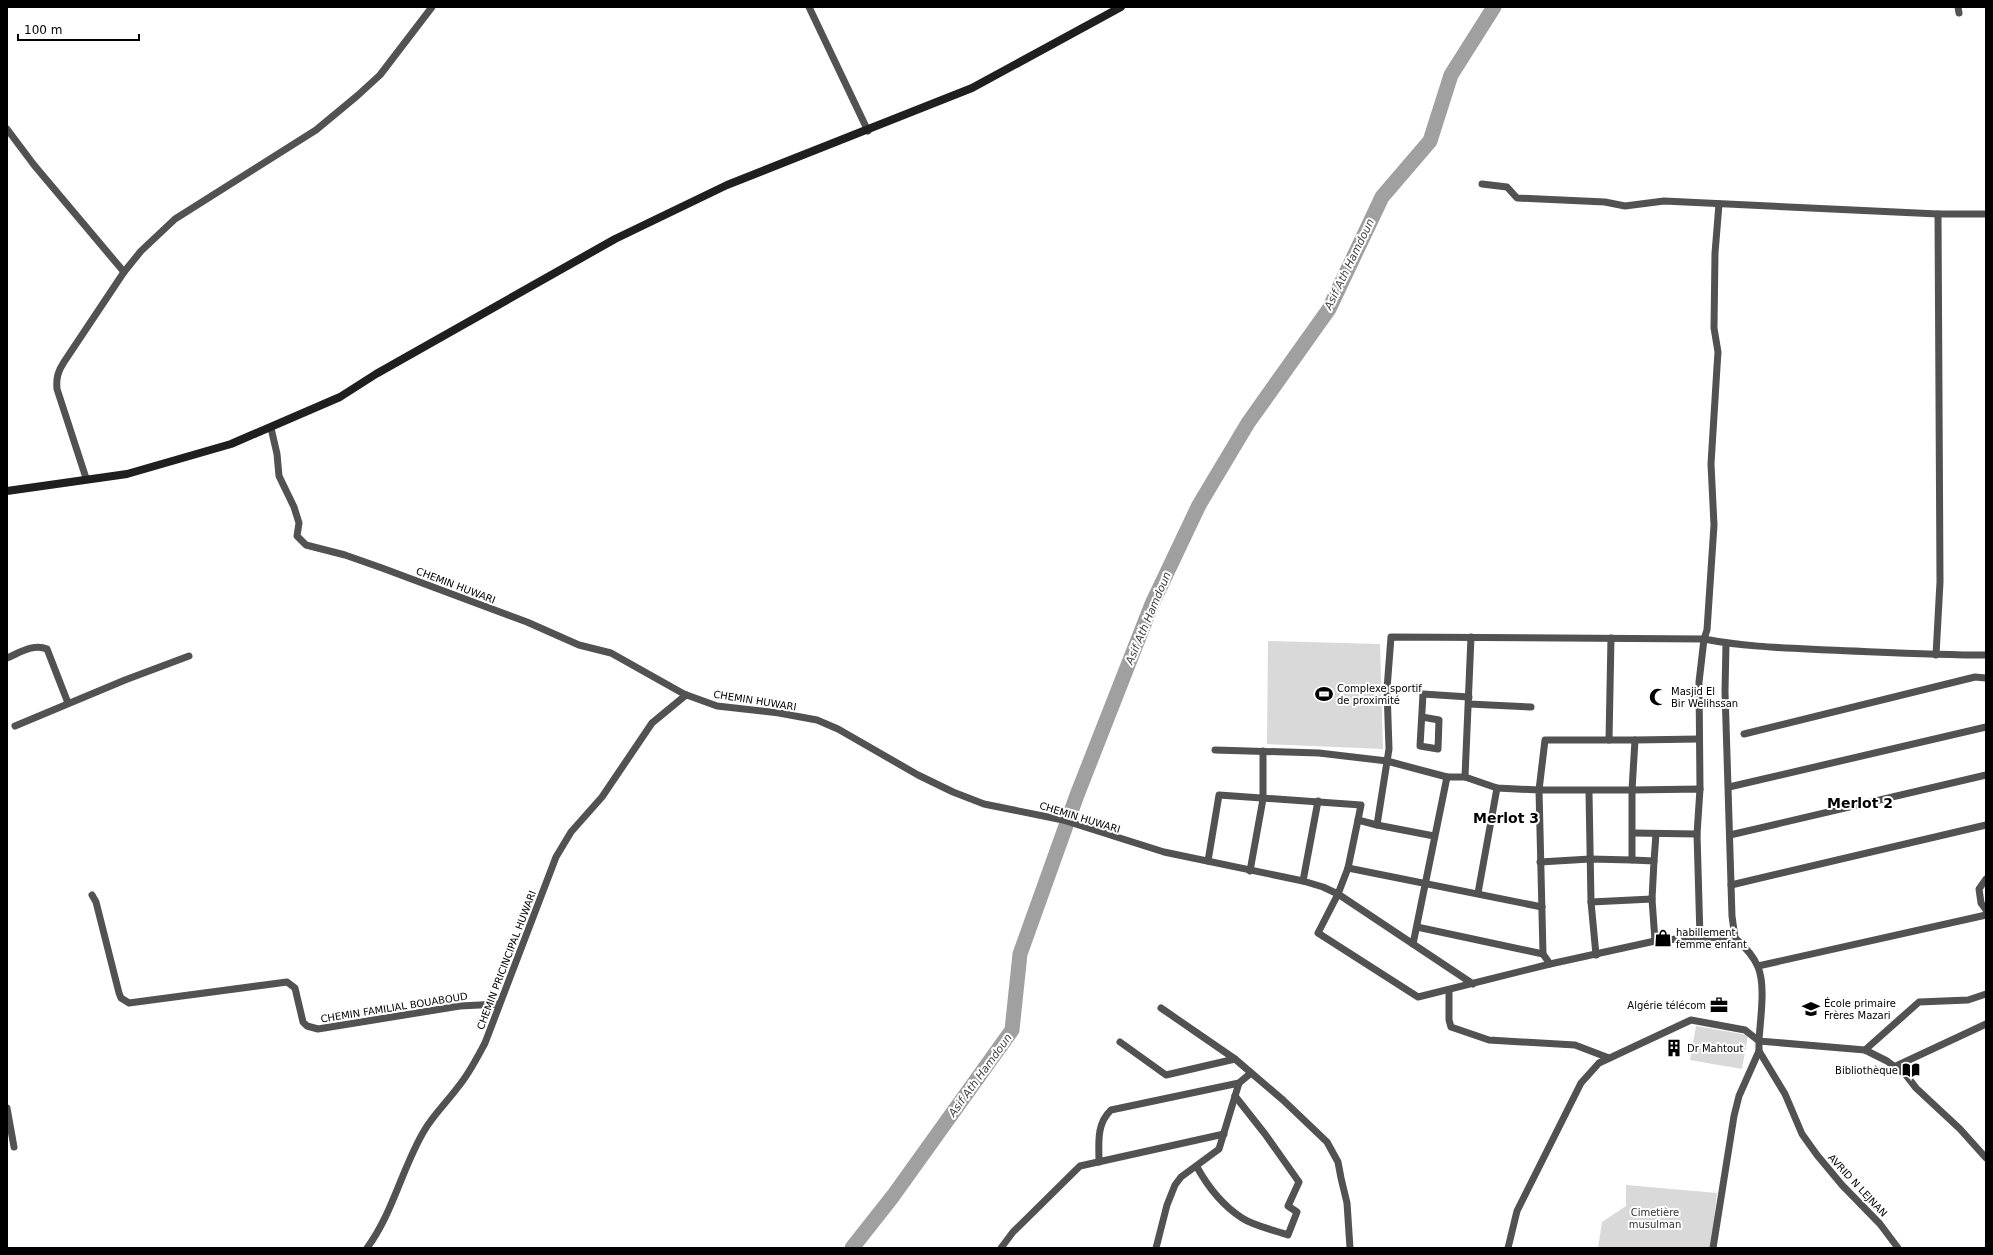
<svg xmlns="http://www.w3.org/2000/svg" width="1993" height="1255" font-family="'DejaVu Sans',sans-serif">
  <rect width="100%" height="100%" fill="#fff"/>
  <g fill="#d9d9d9">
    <path d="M1268,641L1380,644L1383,749L1267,744Z"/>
    <path d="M1696,1026L1748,1035L1742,1069L1690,1060Z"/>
    <path d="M1626,1185L1717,1193L1711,1248H1598L1602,1222L1626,1206Z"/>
  </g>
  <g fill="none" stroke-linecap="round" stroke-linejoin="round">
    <path stroke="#a0a0a0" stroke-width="15" d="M852,1248L893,1196L1012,1030L1020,954L1077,795L1152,604L1199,505L1248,423L1329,309L1382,197L1430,141L1451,75L1494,7"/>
    <g stroke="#525252" stroke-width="7">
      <path d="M809,7L868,131"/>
      <path d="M1958,7L1959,13"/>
      <path d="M7,129L34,165L124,272"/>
      <path d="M1482,184L1507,187L1517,198L1605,202L1625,206L1664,201L1938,214H1986"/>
      <path d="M271,428L277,454L279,476L294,507L299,523L297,536L306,545L345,555L382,568L527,622L579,645L611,653L684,694L717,706L779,713L817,720L838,729L918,775L953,792L984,804L1063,820L1164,852L1303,881L1323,887L1338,894L1348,868L1358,820"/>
      <path d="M86,478L57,389C56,378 58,371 64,362L124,272L141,251L175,219L316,130L357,96L380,75L432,7"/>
      <path d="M1471,637L1465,777L1497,788L1539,790L1543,954L1550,964"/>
      <path d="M1726,644L1725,691L1732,916L1735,938C1743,945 1754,957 1758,967C1766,986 1760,1020 1759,1041L1865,1050L1887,1061L1906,1075L1916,1088L1960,1129L1986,1158"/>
      <path d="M1936,655L1940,582L1938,214"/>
      <path d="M7,658C19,653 34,643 47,649L68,703"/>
      <path d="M1469,704L1531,707"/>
      <path d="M1422,717L1439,720L1438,749L1420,746L1423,694L1469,697"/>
      <path d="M15,726L125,680L189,656"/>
      <path d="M1744,734L1975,677L1986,678"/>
      <path d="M1699,739L1635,740L1632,790L1700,789L1697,834L1700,937L1735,938"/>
      <path d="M1609,740L1611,638"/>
      <path d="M1215,750L1319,753L1387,761L1447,777H1465"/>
      <path d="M1729,787L1986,727"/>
      <path d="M1700,789L1699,682L1704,639L1707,630L1714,525L1711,464L1717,367L1718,352L1714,328L1715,253L1719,204"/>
      <path d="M1589,792L1591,902L1596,955"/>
      <path d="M1633,833L1697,834"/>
      <path d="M1730,835L1986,775"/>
      <path d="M1434,836L1377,825L1389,749L1387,689L1391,637L1704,639C1745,647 1787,648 1828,650C1881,652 1933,655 1986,655"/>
      <path d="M1632,860L1654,861L1652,899L1655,941"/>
      <path d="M1208,861L1219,795L1361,805L1358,820L1377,825"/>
      <path d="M1654,861L1656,834"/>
      <path d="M1540,862L1590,859L1632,860V790H1539L1545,740H1635"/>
      <path d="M1348,868L1542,907"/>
      <path d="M1250,871L1263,799V751"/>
      <path d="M1986,879L1979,889L1981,903L1986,910"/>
      <path d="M1303,881L1318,801"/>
      <path d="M1731,885L1986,825"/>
      <path d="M1478,893L1497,788"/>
      <path d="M92,895L96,902L119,993L121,998L129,1003L287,982L295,988L303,1022L307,1026L318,1029L460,1006L499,1004"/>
      <path d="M1591,902L1652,899"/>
      <path d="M1417,927L1543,954"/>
      <path d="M1413,944L1447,777"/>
      <path d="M1758,966L1986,915"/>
      <path d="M1473,984L1338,894L1318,933L1418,997L1550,964L1655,941L1700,937"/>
      <path d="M1449,990V1020L1451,1027L1489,1040L1575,1045L1609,1058"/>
      <path d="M1161,1008L1235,1059L1283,1100L1327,1142L1338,1162L1341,1178L1347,1203L1350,1248"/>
      <path d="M1120,1042L1166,1075L1235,1059"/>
      <path d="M1865,1050L1919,1002L1968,1000L1986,994"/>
      <path d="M1759,1051L1785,1094L1802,1134L1817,1155L1842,1185L1880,1224L1898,1248"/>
      <path d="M1896,1066L1986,1024"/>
      <path d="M7,1108L14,1147"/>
      <path d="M1099,1162C1099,1144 1096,1124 1111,1110L1239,1083L1251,1073"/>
      <path d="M1197,1167C1208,1187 1222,1205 1242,1218C1254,1226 1274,1230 1288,1235L1297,1212L1288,1206L1299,1182L1265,1134L1235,1096"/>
      <path d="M367,1248C393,1213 402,1168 424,1131C433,1115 447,1102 458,1087C469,1074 477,1058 485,1043L556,857L571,832L602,797L652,723L686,695"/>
      <path d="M1001,1248L1013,1232L1080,1166L1224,1134"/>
      <path d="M1156,1248L1167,1205L1175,1185L1181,1177L1219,1149L1239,1083"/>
      <path d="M1508,1248L1517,1211L1581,1083L1599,1063L1691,1020L1745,1030L1759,1041V1051L1739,1096L1734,1116L1713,1248"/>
    </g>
    <path stroke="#1f1f1f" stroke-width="8" d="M7,491L127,474L231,444L340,397L376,374L615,239L727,185L972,88L1121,7"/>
  </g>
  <defs>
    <g id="stadium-bare" transform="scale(1.38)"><path d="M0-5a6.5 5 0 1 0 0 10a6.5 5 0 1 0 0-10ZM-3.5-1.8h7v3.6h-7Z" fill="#000" stroke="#fff" stroke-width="2.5" paint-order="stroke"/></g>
    <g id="mosque-bare" transform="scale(1.38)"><path d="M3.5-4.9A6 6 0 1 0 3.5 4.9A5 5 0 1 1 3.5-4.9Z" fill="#000" stroke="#fff" stroke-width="2.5" paint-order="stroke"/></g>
    <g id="shop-bare" transform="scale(1.38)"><path d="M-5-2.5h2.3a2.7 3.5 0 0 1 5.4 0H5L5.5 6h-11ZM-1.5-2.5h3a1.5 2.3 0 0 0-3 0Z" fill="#000" stroke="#fff" stroke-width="2.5" paint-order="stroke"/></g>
    <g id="office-bare" transform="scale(1.38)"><path d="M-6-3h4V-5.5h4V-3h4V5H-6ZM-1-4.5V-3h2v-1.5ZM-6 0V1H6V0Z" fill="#000" stroke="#fff" stroke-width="2.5" paint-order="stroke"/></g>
    <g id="school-bare" transform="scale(1.38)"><path d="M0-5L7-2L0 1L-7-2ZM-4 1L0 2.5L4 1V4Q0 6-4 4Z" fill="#000" stroke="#fff" stroke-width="2.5" paint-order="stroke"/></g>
    <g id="building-bare" transform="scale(1.38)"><path d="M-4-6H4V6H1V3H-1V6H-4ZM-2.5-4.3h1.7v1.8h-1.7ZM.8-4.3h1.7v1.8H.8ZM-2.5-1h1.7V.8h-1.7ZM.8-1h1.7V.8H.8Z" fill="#000" stroke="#fff" stroke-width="2.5" paint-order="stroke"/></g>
    <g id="library-bare" transform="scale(1.38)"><path d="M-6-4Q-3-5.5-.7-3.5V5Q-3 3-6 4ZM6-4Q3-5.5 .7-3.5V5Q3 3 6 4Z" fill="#000" stroke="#fff" stroke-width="2.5" paint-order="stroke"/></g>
  </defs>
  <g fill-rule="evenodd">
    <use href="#stadium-bare" x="1324" y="694"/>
    <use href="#mosque-bare" x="1658" y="697"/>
    <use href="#shop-bare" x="1663" y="938"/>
    <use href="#office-bare" x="1719" y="1005"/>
    <use href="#school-bare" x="1811" y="1009"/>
    <use href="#building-bare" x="1674" y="1048"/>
    <use href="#library-bare" x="1911" y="1070"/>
  </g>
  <g text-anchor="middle" stroke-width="4" stroke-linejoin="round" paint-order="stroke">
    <g font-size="10" fill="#000" stroke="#fff">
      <text transform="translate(456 585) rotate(21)" y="4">CHEMIN HUWARI</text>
      <text transform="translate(755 700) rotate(9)" y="4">CHEMIN HUWARI</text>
      <text transform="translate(1080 817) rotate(17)" y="4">CHEMIN HUWARI</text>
      <text transform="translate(506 960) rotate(-69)" y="4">CHEMIN PRICINCIPAL HUWARI</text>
      <text transform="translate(394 1007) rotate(-9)" y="4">CHEMIN FAMILIAL BOUABOUD</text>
      <text transform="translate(1858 1185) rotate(47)" y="4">AVRID N LEJNAN</text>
    </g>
    <g font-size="10" fill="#000" stroke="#fff" text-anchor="start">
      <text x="1337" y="692">Complexe sportif<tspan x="1337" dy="12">de proximité</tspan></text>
      <text x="1671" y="695">Masjid El<tspan x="1671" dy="12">Bir Welihssan</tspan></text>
      <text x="1676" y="936">habillement<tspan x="1676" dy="12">femme enfant</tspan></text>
      <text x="1824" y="1007">École primaire<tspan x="1824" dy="12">Frères Mazari</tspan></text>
      <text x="1706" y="1009" text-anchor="end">Algérie télécom</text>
      <text x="1687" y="1052">Dr Mahtout</text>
      <text x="1898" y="1074" text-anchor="end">Bibliothèque</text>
    </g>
    <g font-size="10" fill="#303030" stroke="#fff">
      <text x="1655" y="1216">Cimetière<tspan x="1655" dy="12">musulman</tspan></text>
    </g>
    <g font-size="11" font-style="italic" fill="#414141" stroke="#fff">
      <text transform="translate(1349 264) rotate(-64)" y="4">Asif Ath Hamdoun</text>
      <text transform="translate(1148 618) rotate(-67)" y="4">Asif Ath Hamdoun</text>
      <text transform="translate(980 1075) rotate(-54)" y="4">Asif Ath Hamdoun</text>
    </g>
    <g font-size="14" font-weight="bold" fill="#000" stroke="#fff">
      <text x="1860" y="808">Merlot 2</text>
      <text x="1506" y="823">Merlot 3</text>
    </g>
  </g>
  <rect width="1993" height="1255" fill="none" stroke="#000000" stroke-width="16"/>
  <path d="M18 34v6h121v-6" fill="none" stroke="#000000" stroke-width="2"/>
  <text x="24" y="34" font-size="12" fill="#000000" stroke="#ffffff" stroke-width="3" paint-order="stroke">100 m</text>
</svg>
